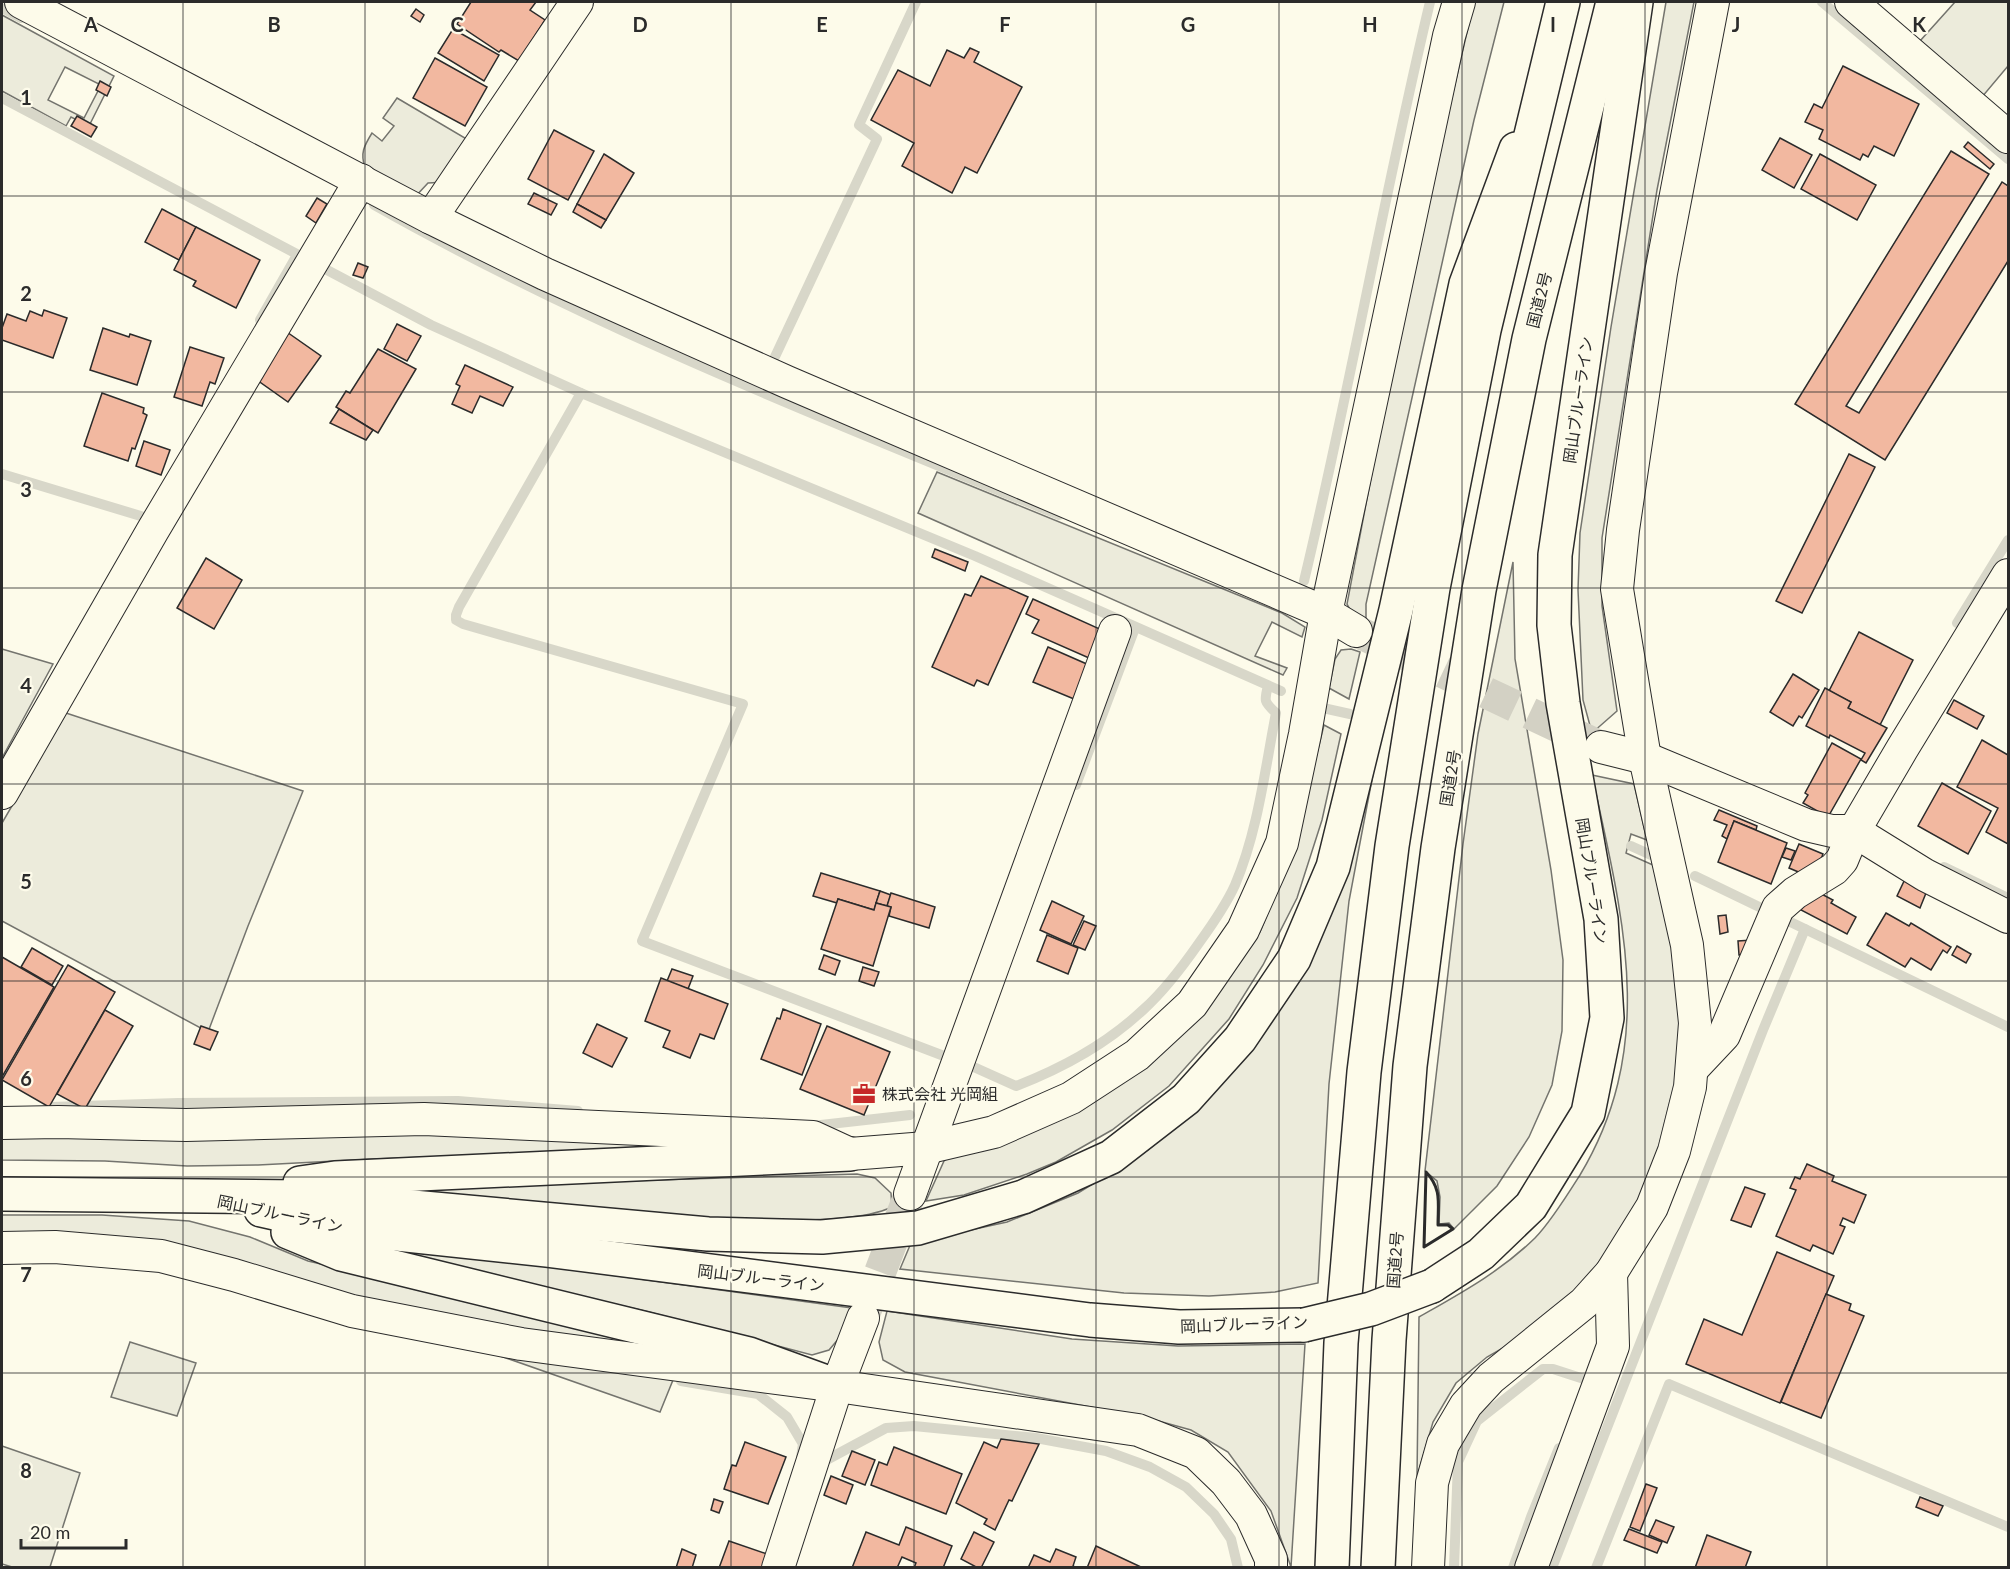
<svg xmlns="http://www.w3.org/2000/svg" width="2010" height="1569" font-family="Lato,'Noto Sans JP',sans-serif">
  <rect width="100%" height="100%" fill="#fdfbea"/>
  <g fill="#ecebdb" stroke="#74746e" stroke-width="1.5" fill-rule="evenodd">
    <path d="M1474,2H1504L1474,120L1366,604V623L1352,613L1347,604L1404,304Z"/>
    <path d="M1666,2H1694L1657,190L1602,538V606L1617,711L1592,733L1583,700L1578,590L1580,533L1611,327Z"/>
    <path d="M1955,2H2008V66L1982,97L1920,41Z"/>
    <path d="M2,15L114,76L89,126L71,117L66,126L2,91ZM65,67L101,85L84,118L48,100Z"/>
    <path d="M397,98L470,141L446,182L428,183L414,198L365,168C360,153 364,146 372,133L382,141L394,126L383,118Z"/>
    <path d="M937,472L1282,613L1305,627L1302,637L1272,622L1255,656L1287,668L1283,675L918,513Z"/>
    <path d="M1513,562L1515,659L1551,870L1563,960L1562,1031L1552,1085L1529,1137L1497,1186L1454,1229L1449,1223L1439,1224L1440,1197L1437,1181L1425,1171L1463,844L1478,734Z"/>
    <path d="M2,649L53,664L2,758Z"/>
    <path d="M1351,649L1360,652L1349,699L1329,688L1335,659L1341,650Z"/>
    <path d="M66,713L303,791L248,926L208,1032L2,921V823Z"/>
    <path d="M1324,725L1341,734L1322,820L1297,898L1263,965L1229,1019L1169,1086L1112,1130L1056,1162L1027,1174L964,1195L926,1201L944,1161L952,1155L1217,995L1260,932L1292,854Z"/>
    <path d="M1373,774L1349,901L1329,1084L1318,1283L1275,1292L1209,1296L1124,1293L900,1269L911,1243L1007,1222L1078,1193L1148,1150L1209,1098Z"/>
    <path d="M1592,775L1634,784L1647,840L1631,834L1626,853L1653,865L1679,978L1682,1040L1675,1095L1660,1158L1637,1208L1608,1255L1571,1299L1529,1333L1487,1357L1456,1383L1433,1422L1417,1477L1419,1317C1461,1293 1500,1272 1535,1238C1550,1223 1568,1194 1580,1175C1659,1043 1622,915 1592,775Z"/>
    <path d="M426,1128L786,1144L374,1159L258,1165L187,1166L105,1161L2,1160V1134Z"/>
    <path d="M857,1174L875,1178L891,1193L892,1207C862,1221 808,1220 775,1220C657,1218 539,1204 421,1195L417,1190L421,1187Z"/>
    <path d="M2,1215H102L189,1221L250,1237L308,1261L742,1361L741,1366L366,1304L125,1238L2,1232Z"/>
    <path d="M413,1248L852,1308L840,1337L829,1350L812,1355L649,1312L411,1257Z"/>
    <path d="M887,1311L1072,1339L1178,1346L1305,1344L1291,1567L1271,1511L1228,1452L1191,1430L1144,1417L905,1372L883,1360L879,1342Z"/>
    <path d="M452,1339L675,1375L660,1412Z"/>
    <path d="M130,1342L196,1363L177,1416L111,1397Z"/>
    <path d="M2,1446L80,1473L50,1567H12L2,1564Z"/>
  </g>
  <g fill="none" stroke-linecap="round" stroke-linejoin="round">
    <g stroke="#d8d7c9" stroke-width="10">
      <path d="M1822,2L2008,159"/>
      <path d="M2,8L21,18"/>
      <path d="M2,98L431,325L581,393L975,556L1281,691"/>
      <path d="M374,205C592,328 827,420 1059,515"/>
      <path d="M260,320L297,255"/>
      <path d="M773,361L877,139L859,125L916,2"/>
      <path d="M581,393L459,607L456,615V620L463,624L743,704L642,941L944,1056"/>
      <path d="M2,474L144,517"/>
      <path d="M1304,581C1350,389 1384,194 1430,2"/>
      <path d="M1957,623L2008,540"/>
      <path d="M1323,708L1350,714"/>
      <path d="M1076,785L1135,628"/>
      <path d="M1631,846L1651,855"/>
      <path d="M1944,867L2008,898"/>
      <path d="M1695,876L2008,1027"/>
      <path d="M967,1064L1016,1086C1063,1068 1108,1043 1144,1009C1165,990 1183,966 1199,943C1212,925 1226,905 1235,885C1258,831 1265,769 1276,713C1264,702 1264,701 1268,686"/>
      <path d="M51,1107L178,1103L458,1101L578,1111"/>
      <path d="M812,1126L910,1115"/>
      <path d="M681,1381L758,1394L787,1417L803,1444L801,1457"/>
      <path d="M819,1464L886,1428L914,1426L1036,1438L1106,1451L1150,1467L1186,1487L1214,1514L1231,1539L1238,1568"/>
      <path d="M1454,1568L1458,1462L1477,1421L1543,1369H1553L1587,1380"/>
      <path d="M1513,1568L1531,1517L1559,1448"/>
      <path d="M1552,1568L1763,1030L1805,929"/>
      <path d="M1596,1568L1669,1384L2008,1527"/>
    </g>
  </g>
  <g fill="#f2b8a0" stroke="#2b2b2b" stroke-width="1.5">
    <path d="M471,2H536L530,10L545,20L519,61L501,50L499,52L457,24Z"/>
    <path d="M416,9L424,15L420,22L411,16Z"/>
    <path d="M453,29L499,55L484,81L438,53Z"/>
    <path d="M970,48L979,52L974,62L1022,87L977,173L965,167L952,193L902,166L914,143L871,120L898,70L930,86L947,50L964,58Z"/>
    <path d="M435,58L487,87L465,126L413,98Z"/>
    <path d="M1843,66L1919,104L1894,156L1874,146L1868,157L1863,154L1860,160L1819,139L1823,130L1805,122L1814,104L1822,108Z"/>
    <path d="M100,81L111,87L107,96L96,90Z"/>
    <path d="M77,116L97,127L91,137L71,126Z"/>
    <path d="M554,130L594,151L568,200L528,179Z"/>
    <path d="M1780,138L1812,155L1794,188L1762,170Z"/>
    <path d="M1968,142L1994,164L1990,169L1964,147Z"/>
    <path d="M1951,151L1989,174L1846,406L1859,413L2002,182L2008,186V261L1885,460L1795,404Z"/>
    <path d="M604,154L634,173L606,220L577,204Z"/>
    <path d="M1820,154L1876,185L1857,220L1801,189Z"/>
    <path d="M534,193L557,204L551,215L528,204Z"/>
    <path d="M317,198L327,204L316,223L306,216Z"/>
    <path d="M577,204L606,220L601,228L573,212Z"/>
    <path d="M162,209L196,227L179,260L145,242Z"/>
    <path d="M196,227L260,260L236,308L193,286L196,281L174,270Z"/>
    <path d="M358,263L368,267L363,278L353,275Z"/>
    <path d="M44,310L67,318L53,358L2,340V328L7,314L26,321L30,311L42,316Z"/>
    <path d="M397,324L421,336L407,361L384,349Z"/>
    <path d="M103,328L129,337L130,334L151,341L137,385L90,370Z"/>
    <path d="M284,330L321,356L288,402L257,380Z"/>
    <path d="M190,347L224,358L215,384L210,382L202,406L174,397Z"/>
    <path d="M378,349L416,369L378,433L336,407L346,391L350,393Z"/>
    <path d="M465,365L513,387L503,406L480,396L472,413L452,404L460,386L456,384Z"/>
    <path d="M102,393L144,408L143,413L147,415L135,449L132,448L128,461L84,446Z"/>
    <path d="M339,409L373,430L366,440L330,423Z"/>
    <path d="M144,441L170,450L161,475L136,466Z"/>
    <path d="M1849,454L1875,467L1802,613L1776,601Z"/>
    <path d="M935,549L968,562L965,571L932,557Z"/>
    <path d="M206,558L242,580L214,629L177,608Z"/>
    <path d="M981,576L1028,597L988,685L977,680L974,686L932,667L965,594L971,596Z"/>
    <path d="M1033,599L1102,630L1089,658L1032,633L1039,620L1026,614Z"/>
    <path d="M1859,632L1913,660L1880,725L1848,708L1851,702L1829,691Z"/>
    <path d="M1048,647L1089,665L1074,699L1033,682Z"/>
    <path d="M1793,674L1819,690L1802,718L1799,716L1793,726L1770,712Z"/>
    <path d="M1825,688L1851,702L1848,708L1887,728L1866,763L1861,760L1865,753L1830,735L1829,738L1806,726Z"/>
    <path d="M1954,700L1984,716L1977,729L1947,713Z"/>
    <path d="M1982,740L2008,755V844L1986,832L1998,808L1957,787Z"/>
    <path d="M1832,743L1861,759L1828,817L1803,803L1808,795L1805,793Z"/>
    <path d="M1942,783L1991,811L1968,854L1918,826Z"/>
    <path d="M1719,810L1757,826L1756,830L1734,821L1727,839L1722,836L1727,825L1714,820Z"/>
    <path d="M1734,821L1787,843L1771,884L1718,862Z"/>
    <path d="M1799,844L1823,854L1818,867L1808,876L1789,868Z"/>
    <path d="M1786,848L1795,851L1791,860L1782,857Z"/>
    <path d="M821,873L880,891L874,910L838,899L837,903L813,896Z"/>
    <path d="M1906,877L1928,888L1920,908L1897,896Z"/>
    <path d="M1812,889L1833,900L1831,903L1856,917L1847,934L1801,910Z"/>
    <path d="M880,891L891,895L887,906L876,903Z"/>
    <path d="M891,893L935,907L929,928L889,916L891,907L887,906Z"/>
    <path d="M838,899L874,910L876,903L891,907L873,966L821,949Z"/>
    <path d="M1052,901L1084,916L1071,944L1040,930Z"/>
    <path d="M1886,913L1909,926L1911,923L1951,947L1947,953L1943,950L1931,970L1911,958L1905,967L1867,945Z"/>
    <path d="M1726,915L1728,932L1720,934L1718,916Z"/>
    <path d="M1084,921L1096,926L1085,950L1073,945Z"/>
    <path d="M1047,935L1078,948L1068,974L1037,961Z"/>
    <path d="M1752,940V954L1739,955L1738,941Z"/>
    <path d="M1957,946L1971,954L1966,963L1952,955Z"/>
    <path d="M32,948L63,966L52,985L21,967Z"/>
    <path d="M824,955L840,961L835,975L819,969Z"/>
    <path d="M2,957L54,987L2,1077Z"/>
    <path d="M68,965L115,992L49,1107L2,1080Z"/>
    <path d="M863,967L879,972L874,986L859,981Z"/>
    <path d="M672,969L693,976L688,989L667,981Z"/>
    <path d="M661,978L728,1004L714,1039L700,1034L690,1058L663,1047L670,1031L645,1021Z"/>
    <path d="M783,1009L821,1024L802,1075L761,1059L777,1018L780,1019Z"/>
    <path d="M105,1010L133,1026L85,1109L57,1094Z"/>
    <path d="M597,1024L627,1038L612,1067L583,1053Z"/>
    <path d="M201,1026L218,1032L210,1050L194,1044Z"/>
    <path d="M827,1026L890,1052L864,1115L800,1089Z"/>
    <path d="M1807,1164L1834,1176L1832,1181L1866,1195L1854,1223L1843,1218L1840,1225L1845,1227L1833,1254L1813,1245L1810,1251L1776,1236L1796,1190L1790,1188L1795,1177L1800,1179Z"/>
    <path d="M1745,1187L1765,1194L1751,1227L1731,1220Z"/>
    <path d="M1777,1252L1834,1276L1780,1403L1686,1364L1704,1319L1742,1335Z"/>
    <path d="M1826,1294L1851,1304L1849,1310L1864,1316L1821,1418L1781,1402Z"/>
    <path d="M1001,1439L1039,1444L1012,1501L1009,1500L995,1530L984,1524L987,1519L956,1503L984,1442L997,1448Z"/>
    <path d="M745,1442L786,1457L768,1504L724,1489L732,1465L736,1466Z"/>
    <path d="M894,1447L962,1474L946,1514L871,1485L879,1462L887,1465Z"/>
    <path d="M852,1451L875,1460L865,1485L842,1476Z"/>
    <path d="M831,1476L853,1485L846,1504L824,1495Z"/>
    <path d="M1646,1484L1657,1488L1640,1531L1630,1527Z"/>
    <path d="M1920,1497L1943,1506L1938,1516L1916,1507Z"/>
    <path d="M714,1499L723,1502L719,1513L711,1510Z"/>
    <path d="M1656,1520L1674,1527L1667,1543L1649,1535Z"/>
    <path d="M906,1527L952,1546L943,1568H914L916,1563L902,1557L897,1568H852L866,1532L899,1545Z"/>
    <path d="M1629,1529L1662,1542L1657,1553L1624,1540Z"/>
    <path d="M974,1532L994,1542L981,1568H978L961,1559Z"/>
    <path d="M1707,1535L1751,1552L1745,1568H1695Z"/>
    <path d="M729,1541L770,1555L766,1568H719Z"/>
    <path d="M1096,1546L1141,1567L1140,1568H1087Z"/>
    <path d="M682,1549L696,1555L692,1568H676Z"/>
    <path d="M1056,1549L1076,1557L1073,1566L1077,1568H1028L1034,1555L1050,1562Z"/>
  </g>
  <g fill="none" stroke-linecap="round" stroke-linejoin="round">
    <g stroke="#d3d1c4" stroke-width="32" stroke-dasharray="32 16" stroke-linecap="butt">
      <path d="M1356,631L1601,747"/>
      <path d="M863,1317L910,1194"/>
    </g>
    <g stroke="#2b2b2b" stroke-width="34">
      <g id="minor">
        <path d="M21,2L431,218L545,274L787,382L1326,613L1356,631"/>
        <path d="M1851,2L2008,137"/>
        <path d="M431,218L577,2"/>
        <path d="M1601,747L1645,758L1806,825L1832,831H1854L1925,875L2008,917"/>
        <path d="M2,793L153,530L361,180"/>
        <path d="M1692,1069L1724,1035L1778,908L1795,893L1834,869L1842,860L1854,831L1902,749L2008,575"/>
        <path d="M2,1123L58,1122L186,1125L424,1119L813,1137L850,1154L926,1148L994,1132L1071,1098L1137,1055L1192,1004L1243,930L1282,843L1305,734L1326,613L1449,36L1459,2"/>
        <path d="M910,1194L1115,631"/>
        <path d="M2,1248L55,1247L161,1256L234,1275L352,1311L521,1344L837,1386L1138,1430L1196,1453L1226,1482L1251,1515L1271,1559V1568"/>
        <path d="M778,1568L837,1386L863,1318"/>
        <path d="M1428,1568L1432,1483L1443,1444L1466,1405L1491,1378L1584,1303L1611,1273L1652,1207L1674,1151L1690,1087L1695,1023L1687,945L1645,758L1617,589L1623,530L1661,273L1713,2"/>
        <path d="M1531,1568L1613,1346L1611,1273"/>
      </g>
    </g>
    <g stroke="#2b2b2b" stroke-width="36">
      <g id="secondary">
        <path d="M300,1183L335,1178L850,1154"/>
        <path d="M2,1194L303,1197L708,1234L822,1237L918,1228L1023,1197L1111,1157L1186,1099L1240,1039L1294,959L1333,867L1396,610L1466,284L1516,149"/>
        <path d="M261,1210L341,1228L547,1250L1090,1320L1179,1327L1304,1325"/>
        <path d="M288,1232L341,1254L749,1354L837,1386"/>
        <path d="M1432,1286L1481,1254L1531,1206L1588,1113L1607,1018L1601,919L1563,703L1554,625L1555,555L1636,2"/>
      </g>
    </g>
    <g stroke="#2b2b2b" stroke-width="36">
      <g id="trunk">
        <path d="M1332,1568L1341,1343L1364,1072L1392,846L1433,588L1484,330L1563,2"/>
        <path d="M1378,1568L1389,1340L1410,1066L1438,848L1479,590L1529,339L1613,2"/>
      </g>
    </g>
    <use href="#minor" stroke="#fdfbea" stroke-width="32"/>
    <use href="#secondary" stroke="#fdfbea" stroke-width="33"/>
    <use href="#trunk" stroke="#fdfbea" stroke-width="33"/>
    <g stroke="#2b2b2b" stroke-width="36" stroke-linecap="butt">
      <path id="secondary-bridge" d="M1304,1325L1371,1309L1432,1286"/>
    </g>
    <use href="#secondary-bridge" stroke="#fdfbea" stroke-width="33"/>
    <path stroke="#2b2b2b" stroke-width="3" d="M1426,1172C1442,1189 1438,1203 1438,1225H1448L1453,1229L1424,1247Z"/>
  </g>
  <path fill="none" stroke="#2b2b2b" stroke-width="1.5" stroke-opacity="0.55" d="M183,2V1568M365,2V1568M548,2V1568M731,2V1568M914,2V1568M1096,2V1568M1279,2V1568M1462,2V1568M1645,2V1568M1827,2V1568M2,196H2008M2,392H2008M2,588H2008M2,784H2008M2,981H2008M2,1177H2008M2,1373H2008"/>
  <defs>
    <g id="office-bare" transform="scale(1.8)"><path d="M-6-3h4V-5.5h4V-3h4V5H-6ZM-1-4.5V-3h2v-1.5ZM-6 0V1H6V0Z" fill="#c62828" stroke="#fdfbea" stroke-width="2.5" paint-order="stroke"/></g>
  </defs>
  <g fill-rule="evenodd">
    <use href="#office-bare" x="864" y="1094"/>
  </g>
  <g text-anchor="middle" stroke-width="4.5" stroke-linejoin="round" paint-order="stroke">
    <g font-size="16" fill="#2b2b2b" stroke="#fdfbea">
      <text transform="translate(1539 300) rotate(-76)" y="6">国道2号</text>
      <text transform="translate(1578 400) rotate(-82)" y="6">岡山ブルーライン</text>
      <text transform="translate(1450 778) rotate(-81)" y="6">国道2号</text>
      <text transform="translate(1592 881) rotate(81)" y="6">岡山ブルーライン</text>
      <text transform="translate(280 1214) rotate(12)" y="6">岡山ブルーライン</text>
      <text transform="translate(1395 1260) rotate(-86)" y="6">国道2号</text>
      <text transform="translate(761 1278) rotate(7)" y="6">岡山ブルーライン</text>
      <text transform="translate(1244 1324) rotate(-2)" y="6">岡山ブルーライン</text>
    </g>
    <g font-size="16" fill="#2b2b2b" stroke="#fdfbea" text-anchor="start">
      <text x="882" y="1100">株式会社 光岡組</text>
    </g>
  </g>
  <g font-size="20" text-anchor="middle" font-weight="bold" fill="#2b2b2b" stroke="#fdfbea" stroke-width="4.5" stroke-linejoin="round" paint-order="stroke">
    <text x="91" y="32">A</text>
    <text x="274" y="32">B</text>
    <text x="457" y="32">C</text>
    <text x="640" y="32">D</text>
    <text x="822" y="32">E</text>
    <text x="1005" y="32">F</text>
    <text x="1188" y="32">G</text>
    <text x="1370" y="32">H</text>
    <text x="1553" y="32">I</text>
    <text x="1736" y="32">J</text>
    <text x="1919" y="32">K</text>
    <text x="26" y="105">1</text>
    <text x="26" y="301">2</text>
    <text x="26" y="497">3</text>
    <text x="26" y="693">4</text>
    <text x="26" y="889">5</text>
    <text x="26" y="1086">6</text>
    <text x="26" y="1282">7</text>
    <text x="26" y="1478">8</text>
  </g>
  <rect width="2010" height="1569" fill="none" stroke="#2b2b2b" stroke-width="6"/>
  <path d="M21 1539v9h105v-9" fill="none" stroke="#2b2b2b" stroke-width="3"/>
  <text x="30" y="1539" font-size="18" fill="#2b2b2b" stroke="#fdfbea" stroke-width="4.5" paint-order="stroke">20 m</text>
</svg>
